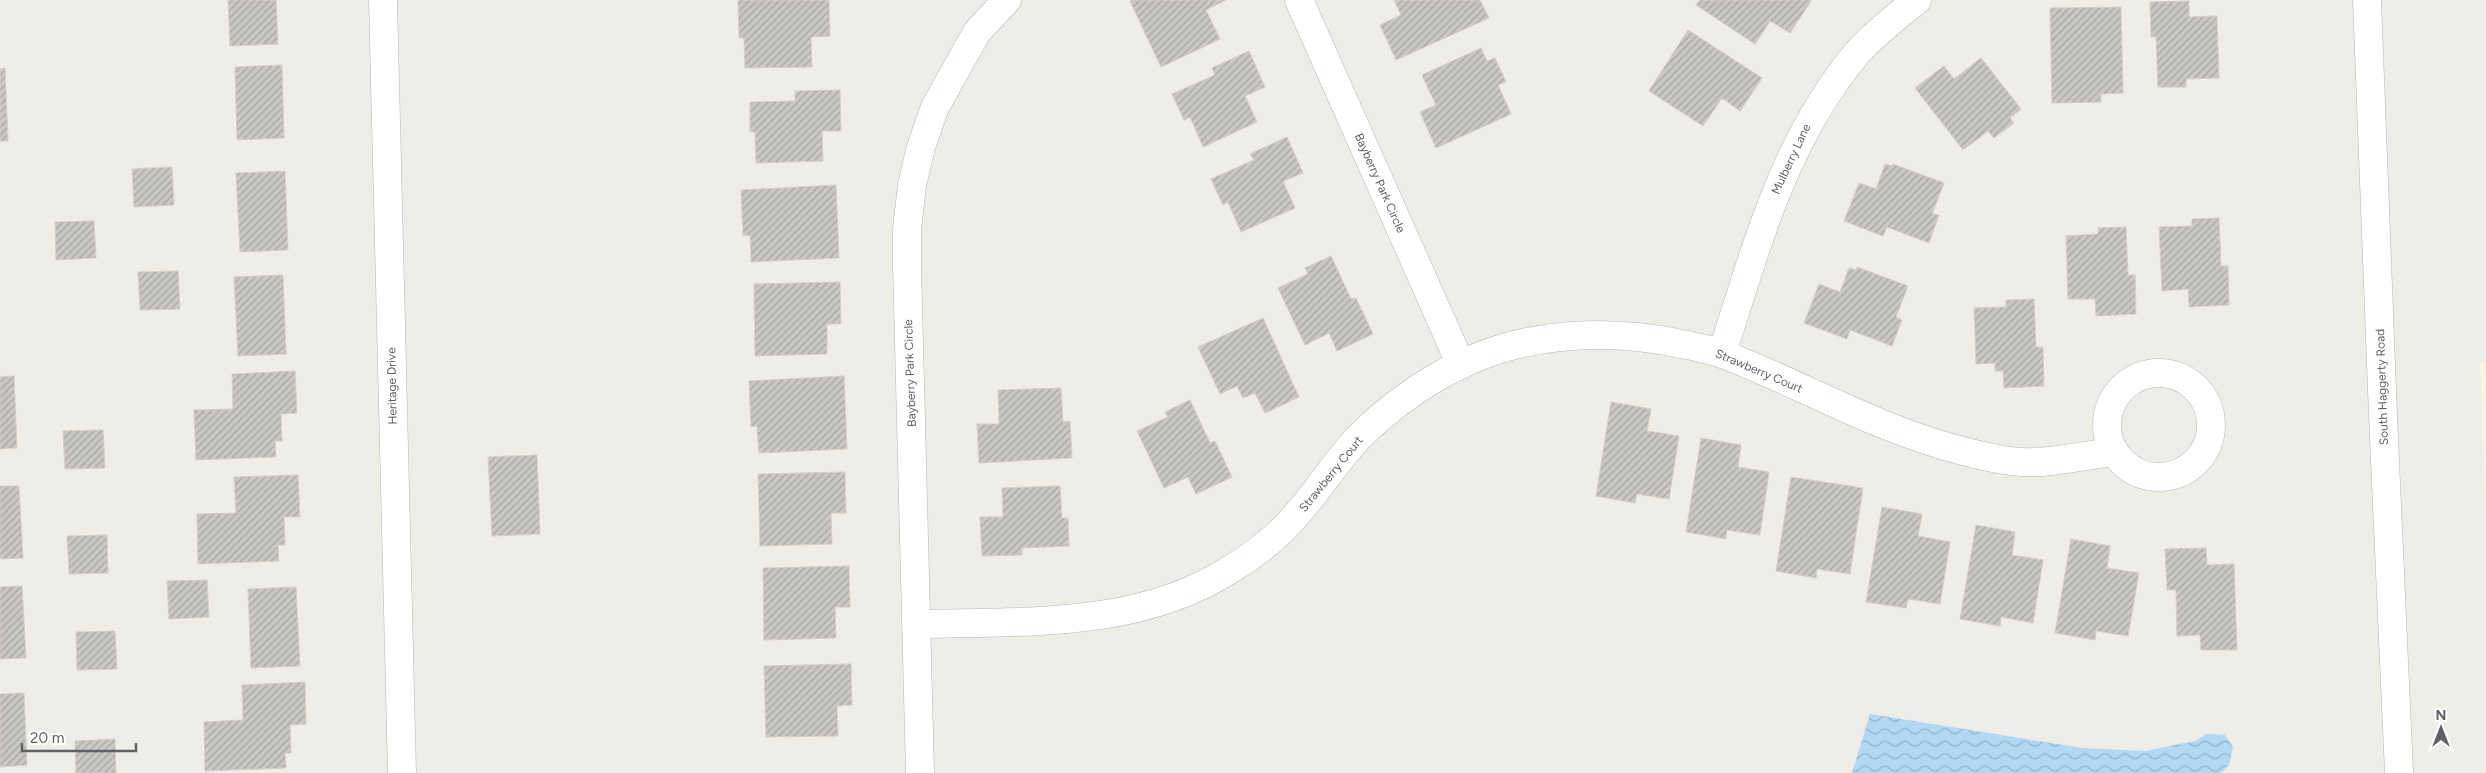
<svg xmlns="http://www.w3.org/2000/svg" width="2486" height="773" font-family="Figtree,sans-serif">
  <defs>
    <pattern id="water-waves" width="16" height="10" patternUnits="userSpaceOnUse" patternTransform="scale(1.25)"><rect width="16" height="10" fill="#b2d8f4"/><path d="M0 5q4-4 8 0t8 0" fill="none" stroke="#94b3c9"/></pattern>
    <pattern id="building-hatch" width="6" height="6" patternUnits="userSpaceOnUse" patternTransform="scale(1.25)"><rect width="6" height="6" fill="#cac8c4"/><path d="M-1 1l2-2M0 6l6-6M5 7l2-2" fill="none" stroke="#a7a6a3"/></pattern>
  </defs>
  <rect width="100%" height="100%" fill="#efede7"/>
  <path fill="#faf4e1" d="M2486,362V504L2480,363Z"/>
  <path fill="url(#water-waves)" d="M1870,714L2082,748L2145,751L2195,741L2206,734L2225,735L2233,747L2229,765L2221,773H1852Z"/>
  <g fill="url(#building-hatch)" stroke="#d3cfc6">
    <path d="M228,0H276L278,44L230,46Z"/>
    <path d="M738,0H829L830,36L811,37L812,67L745,68L744,38H739Z"/>
    <path d="M1132,0H1226L1206,10L1220,39L1161,67L1130,1Z"/>
    <path d="M1394,0H1480L1489,18L1396,60L1380,25L1401,15Z"/>
    <path d="M1700,0H1809L1811,1L1790,33L1770,21L1755,44L1696,5Z"/>
    <path d="M2189,1V17L2217,16L2219,78L2186,79V87H2158L2156,37H2151L2150,2Z"/>
    <path d="M2121,7L2123,93L2101,94V102L2052,103L2050,8Z"/>
    <path d="M1688,30L1762,78L1740,111L1722,98L1703,126L1649,91Z"/>
    <path d="M1481,48L1487,61L1495,58L1506,82L1498,85L1511,114L1436,148L1420,112L1436,105L1422,75Z"/>
    <path d="M1249,51L1265,87L1245,96L1257,122L1203,147L1190,117L1184,120L1172,94L1215,75L1212,68Z"/>
    <path d="M1981,58L2021,109L2010,118L2014,123L1994,138L1988,131L1963,150L1915,88L1944,66L1954,79Z"/>
    <path d="M282,65L284,138L237,140L235,67Z"/>
    <path d="M5,68L8,141H0V69Z"/>
    <path d="M840,90L841,131H822L823,161L756,163L755,132H750V102L795,101V91Z"/>
    <path d="M1287,137L1303,173L1283,181L1295,208L1241,232L1228,202L1223,205L1211,179L1254,160L1250,154Z"/>
    <path d="M1885,164L1892,166L1893,164L1944,183L1932,214L1939,215L1929,243L1887,227L1883,236L1844,221L1859,183L1876,189Z"/>
    <path d="M172,167L174,205L134,207L132,169Z"/>
    <path d="M285,171L288,250L240,252L236,173Z"/>
    <path d="M836,185L839,258L751,262L750,235L743,236L741,190Z"/>
    <path d="M2219,218L2221,266H2228L2229,305L2189,307L2188,289L2162,291L2159,227L2192,226V219Z"/>
    <path d="M94,221L96,258L56,260L55,222Z"/>
    <path d="M2126,227L2128,275H2135L2136,314L2096,316L2095,299H2068L2066,236L2098,234V228Z"/>
    <path d="M1331,256L1351,299L1356,298L1373,334L1337,351L1329,333L1305,345L1278,288L1308,274L1305,268Z"/>
    <path d="M1857,267L1908,286L1896,317L1902,320L1892,346L1850,330L1847,339L1804,323L1819,284L1840,292L1849,268L1856,270Z"/>
    <path d="M178,271L180,309L140,310L138,272Z"/>
    <path d="M283,275L286,354L238,356L234,277Z"/>
    <path d="M840,282L841,324H827V354L755,356L754,284Z"/>
    <path d="M2034,299L2036,347H2043L2044,386L2004,388L2003,371H1995V363L1976,364L1974,308L2006,307V300Z"/>
    <path d="M1263,318L1299,397L1265,413L1255,393L1243,398L1237,386L1220,394L1198,347Z"/>
    <path d="M295,371L297,413L281,414L282,441H275L276,457L196,460L194,410L233,409L232,374Z"/>
    <path d="M14,376L17,448L0,449V377Z"/>
    <path d="M844,376L847,449L759,453L757,426L751,427L749,381Z"/>
    <path d="M1061,388L1063,422L1070,421L1072,458L979,463L977,424H999L998,390Z"/>
    <path d="M1190,400L1210,443L1215,441L1232,477L1196,494L1188,477L1164,488L1137,431L1168,417L1165,412Z"/>
    <path d="M1611,402L1651,409L1647,431L1679,436L1669,499L1637,494L1635,503L1596,496Z"/>
    <path d="M103,430L105,468L65,469L63,431Z"/>
    <path d="M1701,438L1741,445L1738,467L1769,472L1760,535L1727,530L1726,539L1686,532Z"/>
    <path d="M537,455L540,534L492,536L488,457Z"/>
    <path d="M845,472L846,513H831L832,544L760,546L758,474Z"/>
    <path d="M298,475L300,517H284L285,545H278L279,561L198,564L197,514L236,513L234,477Z"/>
    <path d="M1791,477L1863,488L1850,574L1817,569L1816,578L1776,571Z"/>
    <path d="M0,486H19L23,558L0,559Z"/>
    <path d="M1060,486L1062,518H1068L1069,546L1022,548V555L982,556L980,517H1003L1002,488Z"/>
    <path d="M1882,507L1922,514L1918,536L1950,542L1940,604L1908,599L1906,608L1866,602Z"/>
    <path d="M1976,525L2015,532L2012,555L2043,560L2033,623L2001,617L2000,626L1960,619Z"/>
    <path d="M107,535L108,573L69,574L67,536Z"/>
    <path d="M2071,539L2110,546L2107,568L2139,573L2128,636L2096,631L2095,640L2055,633Z"/>
    <path d="M2206,548L2207,565L2234,564L2237,650H2201L2200,635L2177,636L2176,590H2167L2165,549Z"/>
    <path d="M849,566L850,607H835L836,638L764,640L763,568Z"/>
    <path d="M207,580L209,617L169,619L167,581Z"/>
    <path d="M22,586L26,658L0,659V587Z"/>
    <path d="M296,587L300,666L251,668L248,589Z"/>
    <path d="M115,631L117,669L77,670L76,632Z"/>
    <path d="M851,664L852,705L837,706L838,736L766,737L764,666Z"/>
    <path d="M305,682L306,724L290,725L291,753H285L286,768L205,771L204,722L243,720L242,685Z"/>
    <path d="M24,693L27,765L0,767V694Z"/>
    <path d="M115,739L116,773H76L75,741Z"/>
  </g>
  <g fill="none" stroke-linecap="round" stroke-linejoin="round">
    <g stroke="#b4b7ba" stroke-width="29">
      <g id="street">
        <path d="M383,0L402,773"/>
        <path d="M1299,0L1461,365"/>
        <path d="M1722,353C1757,246 1783,142 1857,53C1875,33 1896,17 1917,0"/>
        <circle cx="2159" cy="425" r="52"/>
        <path d="M917,624C1023,621 1138,629 1231,569C1254,555 1280,535 1297,514C1319,490 1336,461 1359,437C1403,393 1462,356 1523,343C1578,331 1632,333 1687,345C1699,348 1713,350 1725,355C1805,386 1879,430 1963,451C1982,456 2002,461 2022,462C2046,464 2088,455 2113,452"/>
        <path d="M920,773L907,265V229L912,185L921,147L935,107L977,32L1007,0"/>
      </g>
    </g>
    <g stroke="#b4b6ba" stroke-width="29">
      <path id="secondary" d="M2367,0L2383,416L2399,773"/>
    </g>
    <use href="#street" stroke="#fff" stroke-width="28"/>
    <use href="#secondary" stroke="#fff" stroke-width="28"/>
  </g>
  <g text-anchor="middle" stroke-width="4.5" stroke-linejoin="round" paint-order="stroke">
    <g font-size="12" fill="#5f6265" stroke="#fff">
      <text transform="translate(1791 159) rotate(-65)" y="4">Mulberry Lane</text>
      <text transform="translate(1380 183) rotate(66)" y="4">Bayberry Park Circle</text>
      <text transform="translate(1759 371) rotate(23)" y="4">Strawberry Court</text>
      <text transform="translate(910 373) rotate(-92)" y="4">Bayberry Park Circle</text>
      <text transform="translate(392 386) rotate(-91)" y="4">Heritage Drive</text>
      <text transform="translate(2382 387) rotate(-92)" y="4">South Haggerty Road</text>
      <text transform="translate(1331 474) rotate(-51)" y="4">Strawberry Court</text>
    </g>
  </g>
  <g transform="translate(2441 728)" stroke="#ffffff" stroke-width="4" paint-order="stroke">
  <path d="M0-4L9 19L0 12L-9 19Z" fill="#5f6265"/>
  <text y="-8" font-size="14" font-weight="bold" text-anchor="middle" fill="#5f6265">N</text>
  </g>
  <path d="M22 743v8h114v-8" fill="none" stroke="#5f6265" stroke-width="2.5"/>
  <text x="30" y="743" font-size="15" fill="#5f6265" stroke="#ffffff" stroke-width="4" paint-order="stroke">20 m</text>
</svg>
